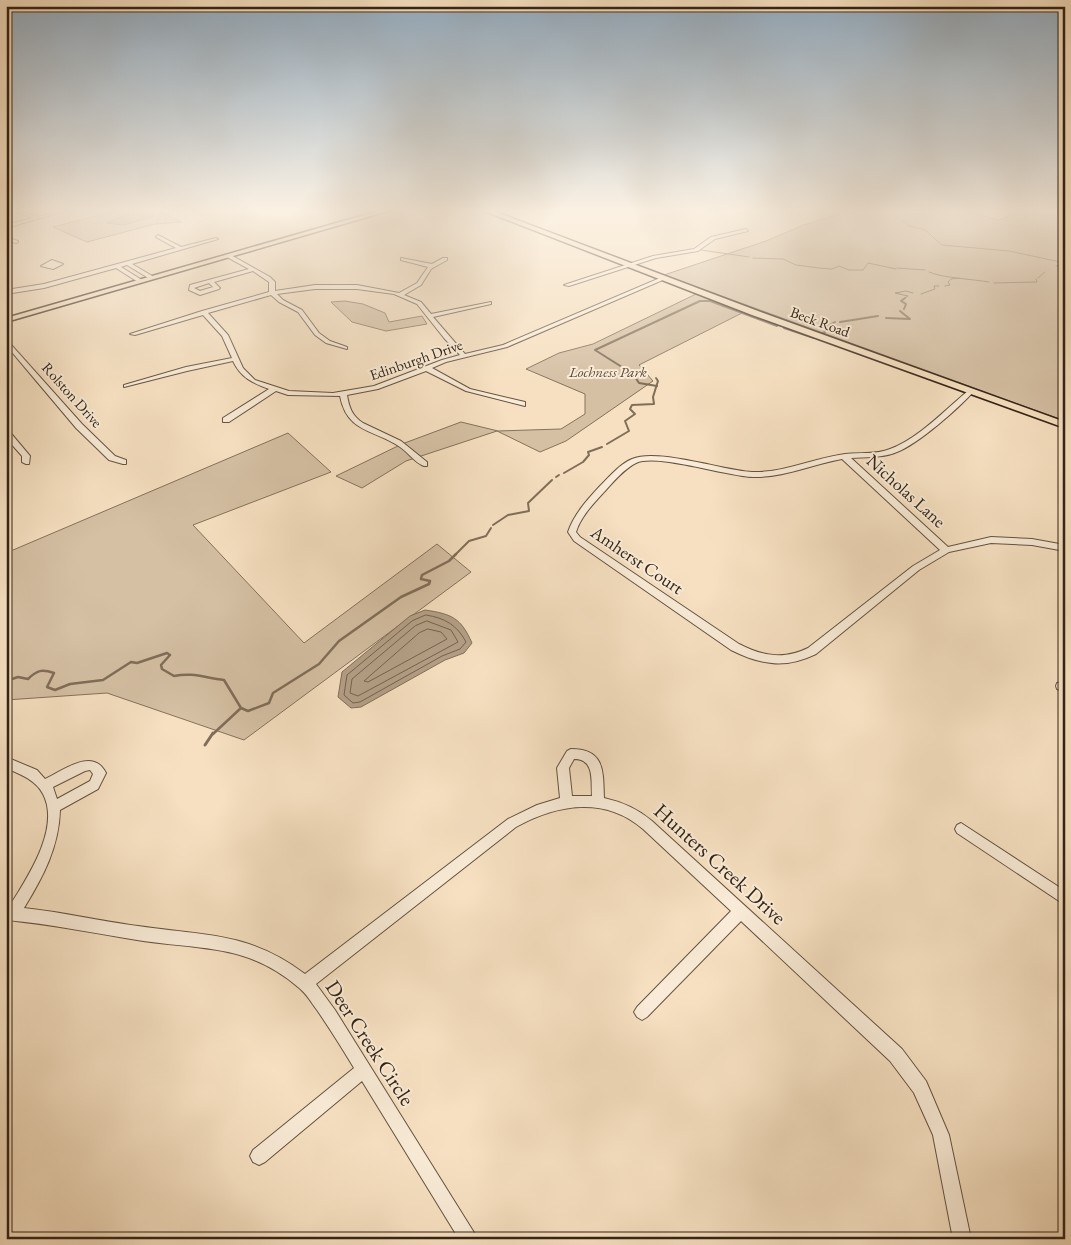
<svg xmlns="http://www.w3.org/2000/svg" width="1071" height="1245" font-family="'EB Garamond',serif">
  <rect width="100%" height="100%" fill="#f6e0c1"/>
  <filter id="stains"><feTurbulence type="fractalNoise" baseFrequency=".004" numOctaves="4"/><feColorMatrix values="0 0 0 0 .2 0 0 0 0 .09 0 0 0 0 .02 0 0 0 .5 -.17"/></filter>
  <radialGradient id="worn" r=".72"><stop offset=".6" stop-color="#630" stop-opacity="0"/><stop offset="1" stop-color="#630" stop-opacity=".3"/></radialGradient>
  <g fill="#d5c0a4" stroke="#84725c">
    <path d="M124,209H156L181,222L155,224L87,242L53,227Z"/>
    <path d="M856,209H955L999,220L1027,209H1065V421L664,275L766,241L804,225Z"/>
    <path d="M696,294L744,312L639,365L653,381L566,441L540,452L497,431L406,461L362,488L336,476L402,444L461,422L498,431L561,429L585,414V394L526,369L559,353L593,344Z"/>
    <path d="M345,301L363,304L385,313L389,322L422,316L427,324L386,331L352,322L331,302Z"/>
    <path d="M288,433L331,472L193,525L304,643L437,544L471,572L244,740L107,693L6,700V553Z"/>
  </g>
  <g fill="#b4a087" stroke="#806e59">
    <path d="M135,211H146L154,216L124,225L107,223Z"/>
    <path d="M425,610C452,614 461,618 472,643L464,653L445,660L361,707L351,708L338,697L342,672L410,616Z"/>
  </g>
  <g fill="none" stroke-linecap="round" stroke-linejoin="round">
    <g stroke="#74624e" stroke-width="1">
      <path d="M426,615C445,618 457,625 466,642L460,649L442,656L360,702L353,703L344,695L347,675L412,621Z"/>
      <path d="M427,621L451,630L458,642L358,696L350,693L352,679L415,626Z"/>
      <path d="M428,629L441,632L447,639L368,682L364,681L419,633Z"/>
    </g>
    <g stroke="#806e59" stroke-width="1">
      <path d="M903,209L909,215L903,221L909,226L925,230L942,245L1009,251L1065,263"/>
      <path d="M701,250L749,257"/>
      <path d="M753,258L783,259L796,265L819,268L832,269L839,266L849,270H863L868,263L896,269"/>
      <path d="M1056,266L1065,264"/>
      <path d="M897,268L925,270"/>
      <path d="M929,272C942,278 972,279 989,282"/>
      <path d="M1038,278L1045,272"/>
      <path d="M994,283L1037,282L1036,279"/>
      <path d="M945,286L950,285L948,282L951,279L959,278"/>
      <path d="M921,294L935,289L934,286H939"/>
      <path d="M903,299L908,296L895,293L906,291L913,293"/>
    </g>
    <g stroke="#806e59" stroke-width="2">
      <path d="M904,309L906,304L901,301L905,298"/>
      <path d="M886,318L910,319L900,311"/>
      <path d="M840,322L878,316"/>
      <path d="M784,328L814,338"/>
      <path d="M821,334L825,332L826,327L835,322"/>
      <path d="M657,386L639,383L633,374L595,350L700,301H710L777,326"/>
      <path d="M607,444L629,431L625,421L635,414L630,409L632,405L654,404L653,397L658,381L656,378"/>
      <path d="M564,473L583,462L589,455L588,452L602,447"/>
      <path d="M556,477L559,475"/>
      <path d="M493,525L508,515L529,511L528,503L552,480"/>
      <path d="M455,555L469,541L486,536L491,528"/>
    </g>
    <g stroke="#806e59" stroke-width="2.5">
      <path d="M6,681L18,677L28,679C37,670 42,669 54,673L47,687L55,690L70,684L103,680L131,662L137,663L167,653L170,655L161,665L162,669L174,676C193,672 205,678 224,680L241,708L248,711L269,703L273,693L319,664L339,641L401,597L429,584L430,581L421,579L422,575L449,561L456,554"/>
      <path d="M213,734L241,708"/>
    </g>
    <path stroke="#806e59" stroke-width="3" d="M205,745L213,733"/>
    <g stroke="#645240" stroke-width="2">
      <g id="minor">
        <path d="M14,209L38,217L63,210L65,211L6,228V225L33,218L14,211Z"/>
        <path d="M743,209H751L741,212L739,211Z"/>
        <path d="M776,209H811L809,210Z"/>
        <path d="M746,229L748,231L715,239L698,251L656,258L569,286L564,285L653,256L694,249L711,237Z"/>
        <path d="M158,235L181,247L216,238L218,239L132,264L154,277V279H150L127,265L121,267L142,280V282H138L116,268L44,288L6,294V290L44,284L176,248L156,237Z"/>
        <path d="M6,237L18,241V242L16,243L6,240Z"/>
        <path d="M229,254L270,277L275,282V291L315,285H357L399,293L417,283L428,267L401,260V258L432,264L443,258H447V260L431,269L421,285L404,295L421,302L431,314L491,302V304L433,317L465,354L503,345L660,278L665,279L507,347L446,362L432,368L470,389L525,402V406L466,391L426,371L378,389L347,395C349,407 352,416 363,423L401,441L427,462V466H424C415,463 408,452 400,447C374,429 347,433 340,396L288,395L276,391L229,422H223V418L269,389C253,383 241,378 233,361L187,371L124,387V385L186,367L232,358L222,336L203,315L135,335L130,334L202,311L269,292V282L253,271L214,282L220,288L219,289L200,295L189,290L190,285L249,269L227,257ZM209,283L213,287L200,291L194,288ZM315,289H357L394,294L417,304L444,338L460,355L442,360L374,386L333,393L289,391L255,380L243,368L228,335L208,313L271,295L279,302L298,312L315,335L326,343L347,349V347L330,341L319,333L302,310L283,300L277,294Z"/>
        <path d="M52,260L63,264L53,269L41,266Z"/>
        <path d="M6,339L82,424L115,456L126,460V464H123L109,460L76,428L6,345Z"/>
        <path d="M969,390L974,391C959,408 918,444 897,452C883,458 866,457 851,458L948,547L991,537L1032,539L1065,545V551L1032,545L991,543L949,552L919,570L816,654C785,669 761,665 731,650L574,541L568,532C574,514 588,499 600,486C610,476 620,464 632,459C657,448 722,470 752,472C784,473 814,458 845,454C860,452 876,455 890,449C918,439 946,409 969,390ZM842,459L940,550L913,566L808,648C784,660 762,656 739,644L580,537L576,532C581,516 594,503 605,491C613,482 624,469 636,463C657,453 725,476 753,477C783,478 813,464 842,459Z"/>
        <path d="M6,431H9L30,456L29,464H26L22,462V456L6,438Z"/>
        <path d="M1061,682L1065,683V692L1057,689L1056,686L1057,683Z"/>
        <path d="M571,749C605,749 603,771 604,798C622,802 638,809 652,821L902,1049L926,1081L949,1135L971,1239H953L933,1135L914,1093L890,1061L741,921L647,1017L642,1020L637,1017L634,1012L637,1007L731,911L643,829C605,796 557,804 516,827L316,984L335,1010L478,1239H459L362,1081L265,1162L259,1165L253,1162L250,1156L253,1150L354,1068C342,1048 330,1029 317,1010C311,1002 306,993 298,987C247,943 199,950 137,940C93,933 51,924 6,920V906L9,907C27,878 61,828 43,794C36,780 20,774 6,768V757L37,770L45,779C64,770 93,747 106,773L98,789L60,810C59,847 43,877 24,908C62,912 100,921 138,926C204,936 248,931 305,974L508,819L537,805L560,798L557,768L567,751ZM574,759C595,759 591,781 592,796H572L569,768ZM90,770L93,774L90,781L57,799L53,787L85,771Z"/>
        <path d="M961,823L1065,891V905L957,833L955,829L957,825Z"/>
      </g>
    </g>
    <g stroke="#332315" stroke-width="3">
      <g id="major">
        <path d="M385,209H395L6,322V318Z"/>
        <path d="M479,209H488L758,311L1065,422V428L752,315Z"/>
      </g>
    </g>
    <use href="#minor" fill="#f9ebd7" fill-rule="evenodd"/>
    <use href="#major" fill="#f6e0c1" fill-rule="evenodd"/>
  </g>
  <linearGradient id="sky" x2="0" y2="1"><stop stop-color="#93acc1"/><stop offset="0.55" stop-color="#fbf1e3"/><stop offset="1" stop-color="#fbf1e3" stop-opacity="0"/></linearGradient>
  <rect width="1071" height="383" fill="url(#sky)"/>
  <g text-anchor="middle" stroke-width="4" stroke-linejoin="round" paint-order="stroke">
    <g font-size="15" fill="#332315" stroke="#f9ebd7">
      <text transform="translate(820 322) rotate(20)" y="5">Beck Road</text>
      <text transform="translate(416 360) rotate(-19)" y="5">Edinburgh Drive</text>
      <text transform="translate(72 395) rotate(48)" y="5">Rolston Drive</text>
    </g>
    <g font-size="15" font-style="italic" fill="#5c4a39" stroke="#f9ebd7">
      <text x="608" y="377">Lochness Park</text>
    </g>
    <g font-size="18" fill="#332315" stroke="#f9ebd7">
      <text transform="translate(906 491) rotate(42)" y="6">Nicholas Lane</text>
      <text transform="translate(637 560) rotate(34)" y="6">Amherst Court</text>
    </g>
    <g font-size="21" fill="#332315" stroke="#f9ebd7">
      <text transform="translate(720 864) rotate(42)" y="7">Hunters Creek Drive</text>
      <text transform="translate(370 1043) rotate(57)" y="7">Deer Creek Circle</text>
    </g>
  </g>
  <rect width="1071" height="1245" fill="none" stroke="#f6e0c1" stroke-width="25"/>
  <rect x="8" y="8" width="1056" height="1230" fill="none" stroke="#332315" stroke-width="2.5"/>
  <rect x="12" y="12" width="1046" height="1220" fill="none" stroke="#332315"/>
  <rect width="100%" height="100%" filter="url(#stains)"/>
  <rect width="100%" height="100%" fill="url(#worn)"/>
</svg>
